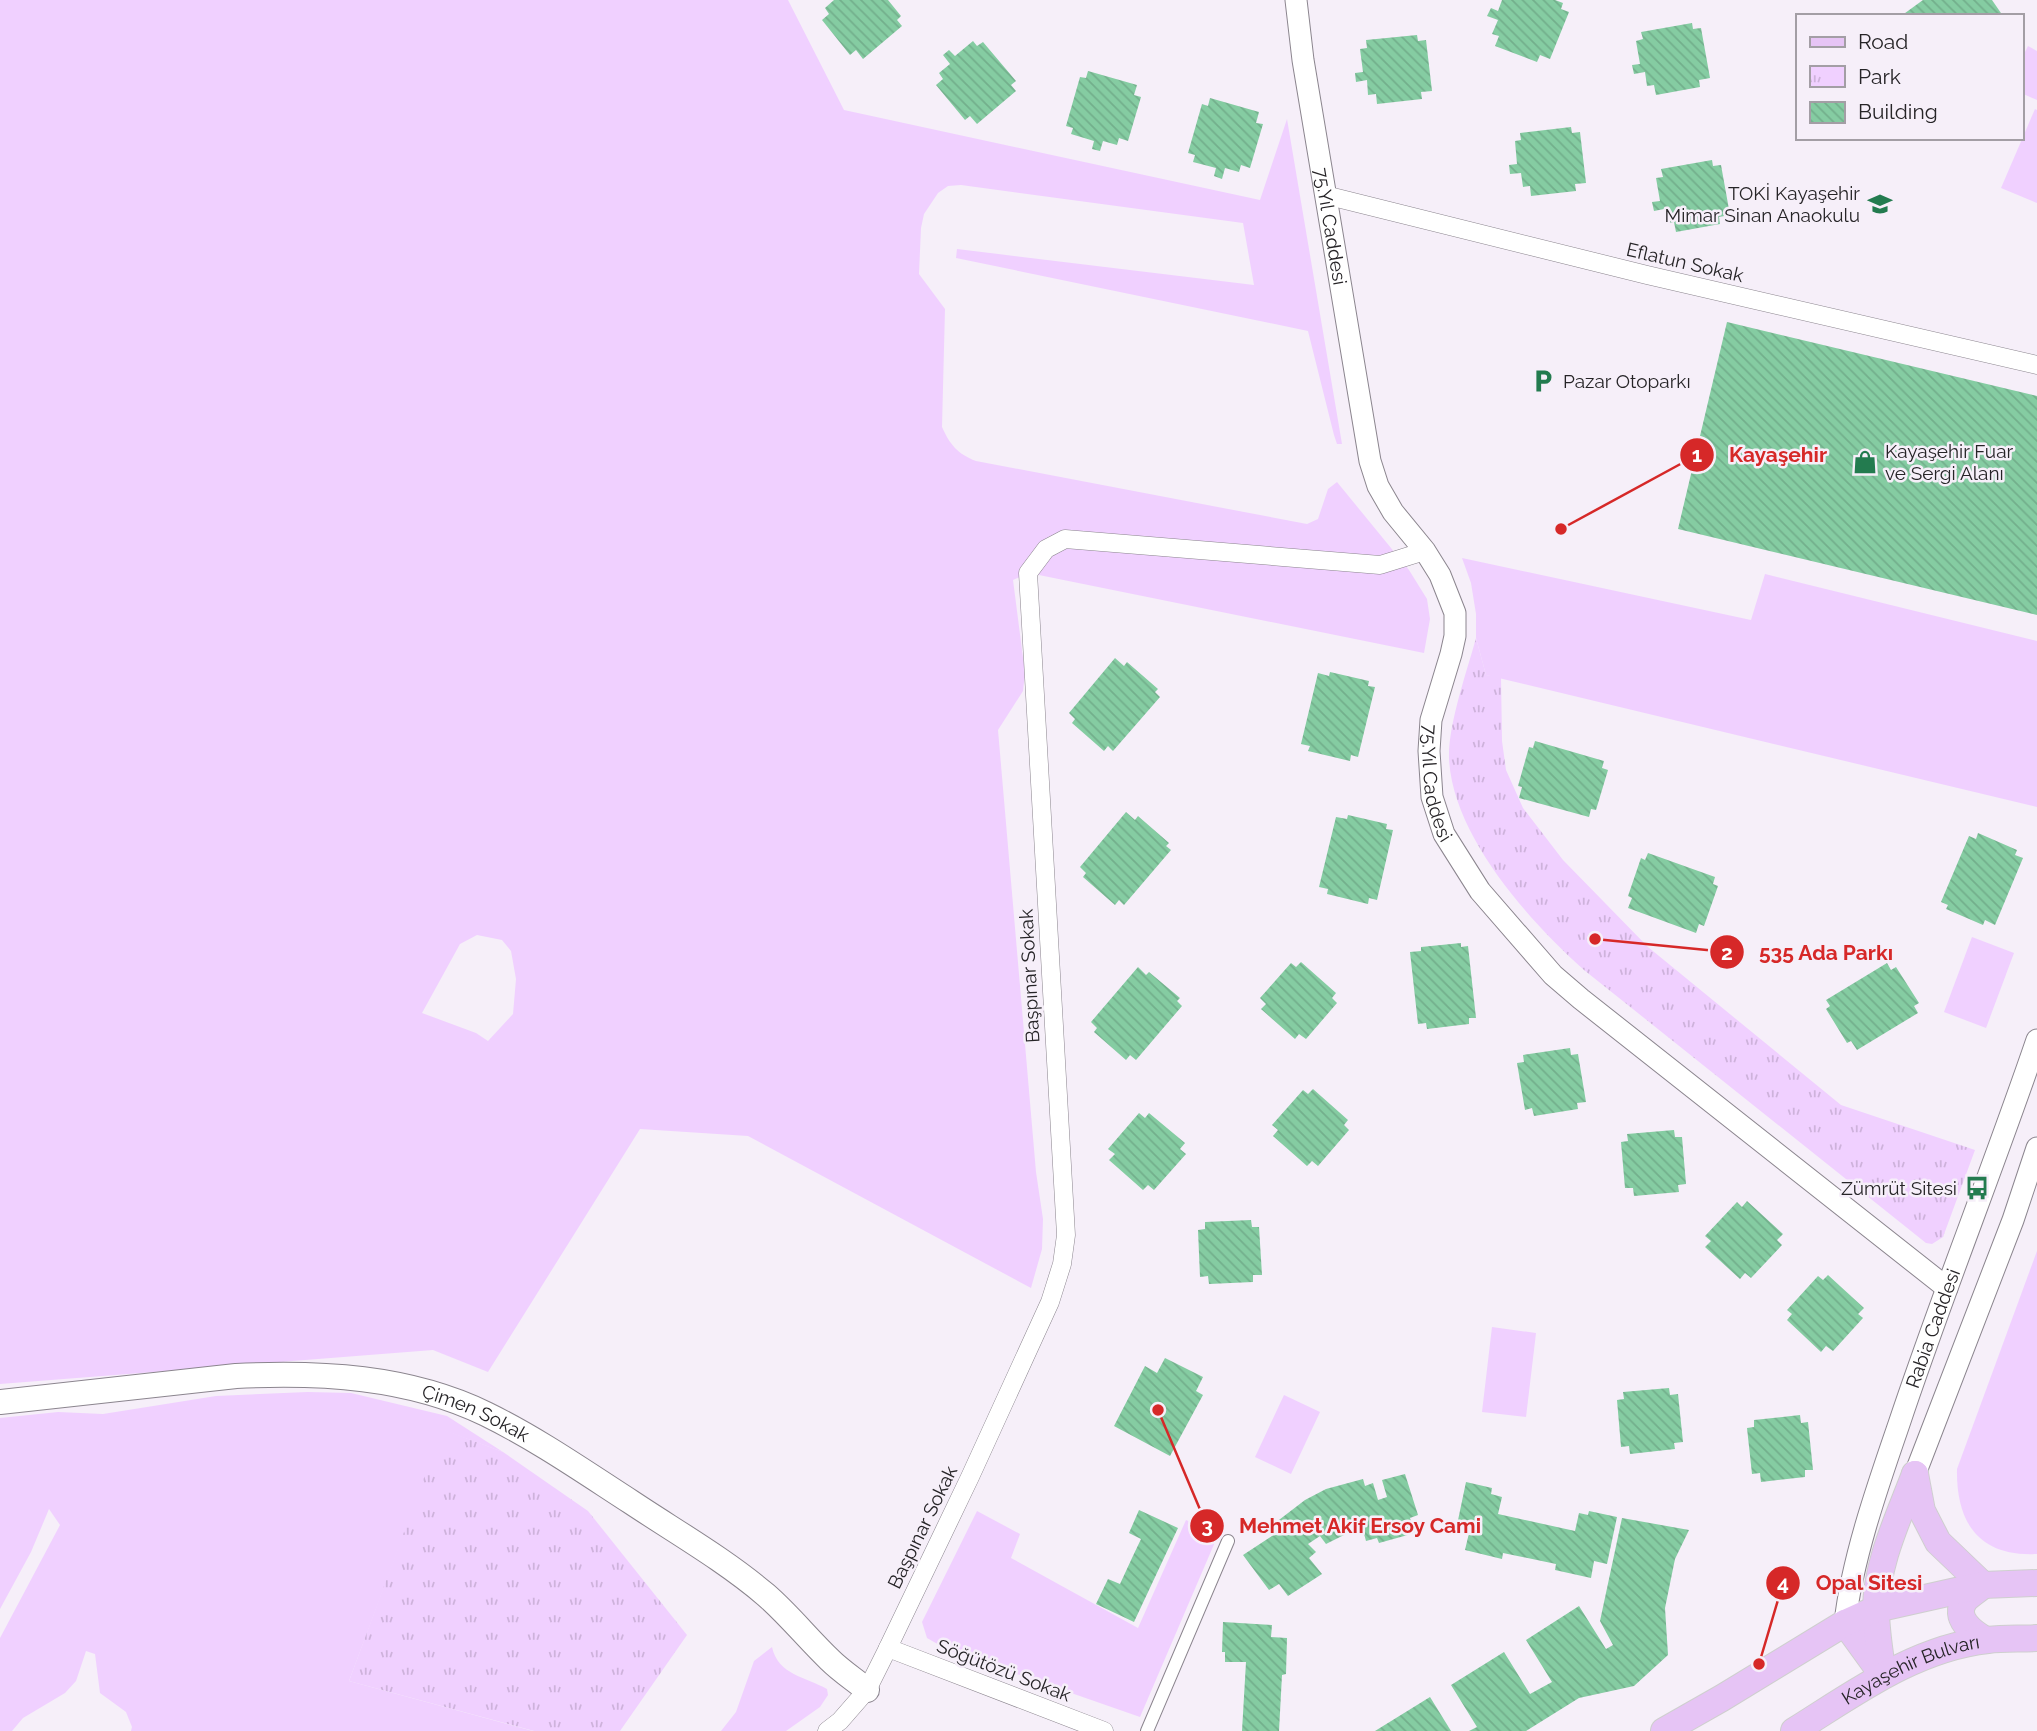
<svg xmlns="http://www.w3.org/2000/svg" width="2037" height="1731" font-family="Raleway,sans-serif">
  <defs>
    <pattern id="park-tufts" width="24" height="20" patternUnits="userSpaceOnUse" patternTransform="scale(1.75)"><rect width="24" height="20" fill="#f0d0ff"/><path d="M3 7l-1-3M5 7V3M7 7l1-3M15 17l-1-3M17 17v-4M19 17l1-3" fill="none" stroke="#ceb2db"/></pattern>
    <pattern id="building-back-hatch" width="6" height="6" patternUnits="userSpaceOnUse" patternTransform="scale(1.75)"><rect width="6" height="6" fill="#85cca2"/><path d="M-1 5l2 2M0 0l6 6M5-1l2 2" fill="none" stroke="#73af8c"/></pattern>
  </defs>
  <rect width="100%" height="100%" fill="#f6eff9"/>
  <g fill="#f0d0ff" fill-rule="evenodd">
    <path d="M0,0H788L844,110L1260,200L1287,119L1342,444H1337L1334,435L1308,331L956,258L957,249L1254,285L1243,223L961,185L948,186L938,193L924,214L921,228L919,274L945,309L942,427C950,445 958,454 976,461L1307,524L1318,519L1328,489L1337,482L1409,570L1427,599L1430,619L1424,653L1029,573L1013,580L1025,673L1023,691L998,730L1036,1172L1043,1219L1042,1249L1031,1288L748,1136L640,1129L488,1372L433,1350L0,1384ZM477,935L502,940L511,951L516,979L513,1014L488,1041L476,1033L422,1013L460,944Z"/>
    <path d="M2028,46L2037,51V100L2021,93V60Z"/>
    <path d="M2035,109L2037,110V203L2001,188Z"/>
    <path d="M1462,558L1751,620L1765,574L2037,641V807L1486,675L1476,638V614L1471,583Z"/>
    <path d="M1972,937L2014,953L1986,1028L1944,1012Z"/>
    <path d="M2037,1251V1554C1980,1557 1956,1524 1957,1469Z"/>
    <path d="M1492,1327L1536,1333L1526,1417L1482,1412Z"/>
    <path d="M308,1392L351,1393L447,1416L503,1452L443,1430L349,1681L533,1731H131L132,1727L126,1712L100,1693L95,1654L86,1651L76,1681L65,1693L23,1718L12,1731H0V1638L60,1525L49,1509L31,1552L0,1609V1418L58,1412L103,1414L216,1396Z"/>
    <path d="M1284,1395L1320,1412L1291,1474L1255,1457Z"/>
    <path d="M977,1511L1020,1534L1011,1558L1138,1628L1186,1520L1218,1535L1140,1717L948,1650L927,1638L922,1622Z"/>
    <path d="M772,1647C778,1675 806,1677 827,1689L828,1695L820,1707L786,1731H721L736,1712L754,1661Z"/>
  </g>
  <g fill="url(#park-tufts)">
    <path d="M1476,638L1486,675L1501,677L1502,741L1506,770L1523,808L1563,860L1648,947L1841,1105L1975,1150L1943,1237L1932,1244L1926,1243L1584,970C1529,921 1452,835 1449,758C1448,725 1467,671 1476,638Z"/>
    <path d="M442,1429L503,1452L588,1511L687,1635L620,1731H534L349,1681Z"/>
  </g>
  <g fill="url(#building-back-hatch)">
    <path d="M834,0H888L901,16L897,20L902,26L863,59L856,50L850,55L822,20L829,14L825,8Z"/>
    <path d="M1502,0H1555L1563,3L1561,9L1569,12L1550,59L1540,55L1537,62L1495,46L1499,36L1492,34L1498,20L1487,16L1491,8L1498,11Z"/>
    <path d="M1923,0H1992L2003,16H1901Z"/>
    <path d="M1692,23L1693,29L1701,28L1710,78L1699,80L1700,87L1656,95L1654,85L1647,86L1645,72L1634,74L1632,65L1640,64L1636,41L1643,39L1641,32Z"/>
    <path d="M1417,35L1418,41L1426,40L1432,91L1421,92L1422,99L1377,104L1376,94L1368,95L1367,80L1356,82L1355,73L1363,72L1360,49L1367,48L1366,40Z"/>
    <path d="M973,41L977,46L983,42L1016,81L1011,85L1016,91L977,124L970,116L965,120L936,85L943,79L939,73L950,64L943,55L949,50L955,56Z"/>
    <path d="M1088,71L1137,85L1134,95L1141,97L1128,141L1119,138L1117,145L1103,141L1100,151L1092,149L1094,141L1071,134L1073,128L1066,126L1080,77L1086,78Z"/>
    <path d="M1210,98L1259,112L1256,123L1263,124L1250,168L1241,165L1239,172L1225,168L1222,179L1214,176L1216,168L1193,162L1195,155L1188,153L1202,104L1208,106Z"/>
    <path d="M1571,127L1572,133L1580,132L1586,183L1575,184L1576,191L1531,196L1530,186L1523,187L1521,173L1510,174L1509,165L1517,164L1515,141L1521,140L1520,133Z"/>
    <path d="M1712,160L1713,166L1721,165L1730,215L1719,217L1720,224L1676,232L1674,222L1667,223L1664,209L1654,211L1652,202L1660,201L1656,178L1663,177L1661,169Z"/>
    <path d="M1727,322L2037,396V615L1678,529Z"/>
    <path d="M1115,658L1124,666L1127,662L1158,689L1155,692L1160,697L1113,751L1108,746L1104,751L1072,723L1075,719L1069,713Z"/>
    <path d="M1330,672L1369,681L1368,686L1375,687L1358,757L1351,755L1350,761L1308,751L1310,746L1301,744L1318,673L1329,676Z"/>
    <path d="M1535,741L1604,761L1602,768L1608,770L1596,810L1591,809L1589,817L1519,798L1522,787L1518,786L1529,747L1533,748Z"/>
    <path d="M1126,812L1135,820L1138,816L1169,843L1166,846L1171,850L1124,905L1119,900L1115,905L1083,877L1086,873L1080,867Z"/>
    <path d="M1348,815L1387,824L1386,829L1393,830L1377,900L1369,898L1368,904L1327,894L1328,889L1319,887L1336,817L1347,819Z"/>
    <path d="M1978,833L2017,850L2015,855L2023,858L1995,925L1985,920L1983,925L1946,909L1948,905L1941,902L1969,836L1976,839Z"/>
    <path d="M1648,853L1715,877L1713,884L1718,886L1704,926L1699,924L1696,933L1628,908L1632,898L1628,896L1641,858L1645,860Z"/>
    <path d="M1461,943V947L1468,946L1476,1018H1469V1024L1427,1029L1426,1023L1418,1024L1410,952L1421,951V947Z"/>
    <path d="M1301,962L1336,993L1332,998L1337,1003L1306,1039L1299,1034L1295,1039L1261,1009L1266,1004L1260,998L1291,963L1296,967Z"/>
    <path d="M1887,963L1891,970L1896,967L1919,1003L1914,1006L1918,1013L1857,1050L1851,1041L1847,1043L1826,1009L1830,1006L1826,1000Z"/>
    <path d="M1138,967L1146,975L1149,972L1180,998L1177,1001L1182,1006L1136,1060L1130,1055L1126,1060L1094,1032L1097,1028L1091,1022Z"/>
    <path d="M1570,1048L1571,1055L1578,1054L1586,1102L1577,1103L1578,1109L1534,1116L1532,1108L1525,1110L1517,1063L1524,1062L1523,1055Z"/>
    <path d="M1313,1089L1348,1120L1344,1125L1349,1130L1318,1166L1312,1161L1307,1166L1273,1136L1278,1130L1272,1125L1303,1090L1308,1094Z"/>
    <path d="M1139,1113L1145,1118L1149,1113L1185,1143L1180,1149L1186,1154L1154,1190L1148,1185L1143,1190L1109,1160L1115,1154L1108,1149Z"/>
    <path d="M1674,1130L1675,1137H1682L1686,1184L1678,1185L1679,1192L1634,1196L1633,1188H1625L1621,1142L1628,1141L1627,1134Z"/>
    <path d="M1747,1201L1783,1234L1777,1240L1782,1245L1751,1278L1745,1273L1740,1279L1705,1247L1711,1241L1705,1236L1737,1202L1742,1207Z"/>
    <path d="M1251,1220L1252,1227H1259L1262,1275H1253V1282L1209,1284L1208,1276L1200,1277L1198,1230L1205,1229V1222Z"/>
    <path d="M1828,1275L1864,1308L1858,1314L1863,1318L1833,1351L1826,1346L1821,1352L1787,1320L1792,1314L1787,1310L1818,1276L1823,1280Z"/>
    <path d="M1165,1358L1203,1377L1196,1391L1203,1395L1170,1456L1114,1426L1145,1366L1157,1373Z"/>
    <path d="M1669,1388L1670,1395L1678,1394L1683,1442L1674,1443L1675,1449L1630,1454L1629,1446L1621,1447L1617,1400L1624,1399L1623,1392Z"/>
    <path d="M1800,1415L1801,1423L1808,1422L1813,1470H1805V1477L1761,1482L1760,1473L1752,1474L1747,1428L1754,1427V1420Z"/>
    <path d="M1405,1474L1418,1515L1410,1518L1415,1533L1379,1543L1377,1538L1366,1541L1360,1519L1341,1526L1344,1535L1326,1544L1320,1536L1308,1544L1316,1552L1309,1558L1322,1574L1288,1596L1279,1584L1269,1590L1243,1555L1281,1530L1275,1523L1305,1500L1326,1489L1363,1479L1365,1486L1373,1483L1378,1500L1387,1497L1382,1480Z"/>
    <path d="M1466,1482L1492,1488L1491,1494L1502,1497L1498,1514L1575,1531L1579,1513L1588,1515L1589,1511L1617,1517L1607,1564L1594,1561L1591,1578L1555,1570L1556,1564L1503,1553L1502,1559L1465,1550L1469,1533L1458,1530L1460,1526L1457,1525Z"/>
    <path d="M1139,1510L1178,1528L1134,1622L1096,1604L1108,1579L1120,1584L1132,1558L1141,1539L1129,1533Z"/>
    <path d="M1622,1518L1689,1530L1675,1559L1665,1608L1668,1655L1634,1686L1579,1698L1526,1731H1469L1477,1727L1451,1685L1504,1652L1530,1694L1552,1682L1526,1640L1579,1606L1606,1649L1613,1645L1600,1621Z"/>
    <path d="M1223,1622L1272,1625L1271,1637L1287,1638L1286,1674L1282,1675L1279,1731H1242L1246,1662H1225V1652H1222Z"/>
    <path d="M1430,1697L1451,1731H1375Z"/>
  </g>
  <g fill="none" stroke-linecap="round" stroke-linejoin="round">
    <g stroke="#8b858e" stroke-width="14">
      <path id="pedestrian" d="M1147,1731L1228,1541"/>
    </g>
    <g stroke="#8b858e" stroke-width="19">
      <g id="minor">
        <path d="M1325,195L1647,275L2037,365"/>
        <path d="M888,1648L1104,1731"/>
        <path d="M827,1731L840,1721L867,1690L886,1652L970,1477L1050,1302L1062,1264L1066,1235L1028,573L1046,549L1065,539L1380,565L1425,551"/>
      </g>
    </g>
    <g stroke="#8b858e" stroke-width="23">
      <g id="tertiary">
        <path id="s1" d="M1296,0L1303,60L1370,461L1378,486L1393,512L1425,551L1440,575L1455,613V636L1451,654L1431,720L1429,751L1432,797L1444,834L1480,891L1553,975L1581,999L1947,1288"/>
        <path d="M1915,1474L2013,1220L2037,1148"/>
        <path id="s2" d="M1845,1623C1852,1559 1878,1485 1899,1424C1942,1295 1993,1169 2037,1040"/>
      </g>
    </g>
    <g stroke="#8b858e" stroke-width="26">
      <g id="secondary">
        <path id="s3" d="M0,1402L236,1376C320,1372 408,1376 486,1414C537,1439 583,1471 631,1502C676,1532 725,1560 766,1595C789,1615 808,1639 830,1660C841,1671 855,1680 867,1690"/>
      </g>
    </g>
    <g stroke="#cfcfcf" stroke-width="28">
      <g id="primary">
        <path d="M1915,1474L1922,1511L1938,1542L1983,1585"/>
        <path d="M1983,1585C1978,1590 1969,1595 1965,1600C1952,1618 1973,1633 1986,1640"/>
        <path d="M1845,1623L1882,1674"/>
        <path d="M1883,1675C1880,1654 1876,1631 1876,1610C1876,1563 1899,1517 1915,1474"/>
        <path d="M1664,1731L1722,1698L1845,1623L1876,1609L1983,1585L2037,1583"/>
        <path id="s4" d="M1794,1731C1855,1693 1915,1648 1988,1640C2004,1638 2021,1639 2037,1638"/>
      </g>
    </g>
    <use href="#pedestrian" stroke="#fff" stroke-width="12"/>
    <use href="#minor" stroke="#fff" stroke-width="18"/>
    <use href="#tertiary" stroke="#fff" stroke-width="21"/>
    <use href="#secondary" stroke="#fff" stroke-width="24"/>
    <use href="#primary" stroke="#e6c4f5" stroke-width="26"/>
  </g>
  <defs>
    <g id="school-bare" transform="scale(1.89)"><path d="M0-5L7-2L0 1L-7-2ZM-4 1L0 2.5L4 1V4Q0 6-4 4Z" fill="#237b4f" stroke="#f6eff9" stroke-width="2.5" paint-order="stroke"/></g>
    <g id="parking-bare" transform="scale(1.89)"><path d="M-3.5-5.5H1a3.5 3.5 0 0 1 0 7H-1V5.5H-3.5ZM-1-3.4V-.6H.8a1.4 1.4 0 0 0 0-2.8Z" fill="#237b4f" stroke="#f6eff9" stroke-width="2.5" paint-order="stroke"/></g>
    <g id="shop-bare" transform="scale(1.89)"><path d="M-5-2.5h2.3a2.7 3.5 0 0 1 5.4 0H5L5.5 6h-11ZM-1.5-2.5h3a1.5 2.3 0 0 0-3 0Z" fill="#237b4f" stroke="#f6eff9" stroke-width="2.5" paint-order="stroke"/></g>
    <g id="bus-bare" transform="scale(1.89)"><path d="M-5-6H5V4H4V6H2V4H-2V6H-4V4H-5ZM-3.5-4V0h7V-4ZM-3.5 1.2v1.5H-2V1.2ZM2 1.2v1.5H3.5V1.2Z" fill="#237b4f" stroke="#f6eff9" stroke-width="2.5" paint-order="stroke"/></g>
  </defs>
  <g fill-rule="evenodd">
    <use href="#school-bare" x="1880" y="204"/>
    <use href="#parking-bare" x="1543" y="381"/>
    <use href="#shop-bare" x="1865" y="462"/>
    <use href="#bus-bare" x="1977" y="1188"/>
  </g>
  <g text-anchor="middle" stroke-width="5" stroke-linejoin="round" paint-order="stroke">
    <g font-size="19" fill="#262427" stroke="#f6eff9" text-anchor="end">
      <text x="1860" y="200">TOKİ Kayaşehir<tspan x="1860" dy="22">Mimar Sinan Anaokulu</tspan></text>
      <text x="1563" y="388" text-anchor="start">Pazar Otoparkı</text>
      <text x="1885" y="458" text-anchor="start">Kayaşehir Fuar<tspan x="1885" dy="22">ve Sergi Alanı</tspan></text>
      <text x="1957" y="1195">Zümrüt Sitesi</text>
    </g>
    <g font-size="19" fill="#262427" stroke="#f6eff9">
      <text dy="7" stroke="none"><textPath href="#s1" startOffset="229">75.Yıl Caddesi</textPath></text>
      <text transform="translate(1685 262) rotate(13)" y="7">Eflatun Sokak</text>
      <text dy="7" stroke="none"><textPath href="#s1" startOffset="817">75.Yıl Caddesi</textPath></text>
      <text transform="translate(1029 976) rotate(-93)" y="7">Başpınar Sokak</text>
      <text dy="7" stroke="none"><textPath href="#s2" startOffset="308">Rabia Caddesi</textPath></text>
      <text dy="7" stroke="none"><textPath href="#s3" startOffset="483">Çimen Sokak</textPath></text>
      <text transform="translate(922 1527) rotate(-64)" y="7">Başpınar Sokak</text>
      <text transform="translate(1004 1670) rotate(21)" y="7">Söğütözü Sokak</text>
      <text dy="7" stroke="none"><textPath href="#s4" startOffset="133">Kayaşehir Bulvarı</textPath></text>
    </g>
  </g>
  <path fill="none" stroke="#d62828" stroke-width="2.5" d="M1561 529L1697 455M1595 939L1727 952M1158 1410L1207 1526M1759 1664L1783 1583"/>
  <g fill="#d62828" stroke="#f6eff9" stroke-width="2.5">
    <circle cx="1561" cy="529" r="7"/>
    <circle cx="1595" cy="939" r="7"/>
    <circle cx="1158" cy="1410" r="7"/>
    <circle cx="1759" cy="1664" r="7"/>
    <circle cx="1697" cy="455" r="18"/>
    <circle cx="1727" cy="952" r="18"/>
    <circle cx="1207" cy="1526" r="18"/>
    <circle cx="1783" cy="1583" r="18"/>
  </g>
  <g font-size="21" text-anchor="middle" font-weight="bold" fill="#fff">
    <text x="1697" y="462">1</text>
    <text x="1727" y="960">2</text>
    <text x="1207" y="1533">3</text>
    <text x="1783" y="1590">4</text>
  </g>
  <g font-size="21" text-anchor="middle" font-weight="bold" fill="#d62828" stroke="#f6eff9" stroke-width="5" stroke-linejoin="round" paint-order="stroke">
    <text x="1778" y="462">Kayaşehir</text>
    <text x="1826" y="960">535 Ada Parkı</text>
    <text x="1360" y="1533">Mehmet Akif Ersoy Cami</text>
    <text x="1869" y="1590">Opal Sitesi</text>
  </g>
  <rect x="1796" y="14" width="228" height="126" fill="#f6eff9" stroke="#a39ea5" stroke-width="2"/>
  <rect x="1810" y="37" width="35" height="10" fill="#e6c4f5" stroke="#a39ea5" stroke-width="2"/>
  <text x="1858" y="49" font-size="21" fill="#262427">Road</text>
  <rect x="1810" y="66" width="35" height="21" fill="url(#park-tufts)" stroke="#a39ea5" stroke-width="2"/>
  <text x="1858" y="84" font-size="21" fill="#262427">Park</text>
  <rect x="1810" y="102" width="35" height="21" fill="url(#building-back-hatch)" stroke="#a39ea5" stroke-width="2"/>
  <text x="1858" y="119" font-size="21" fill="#262427">Building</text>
</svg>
